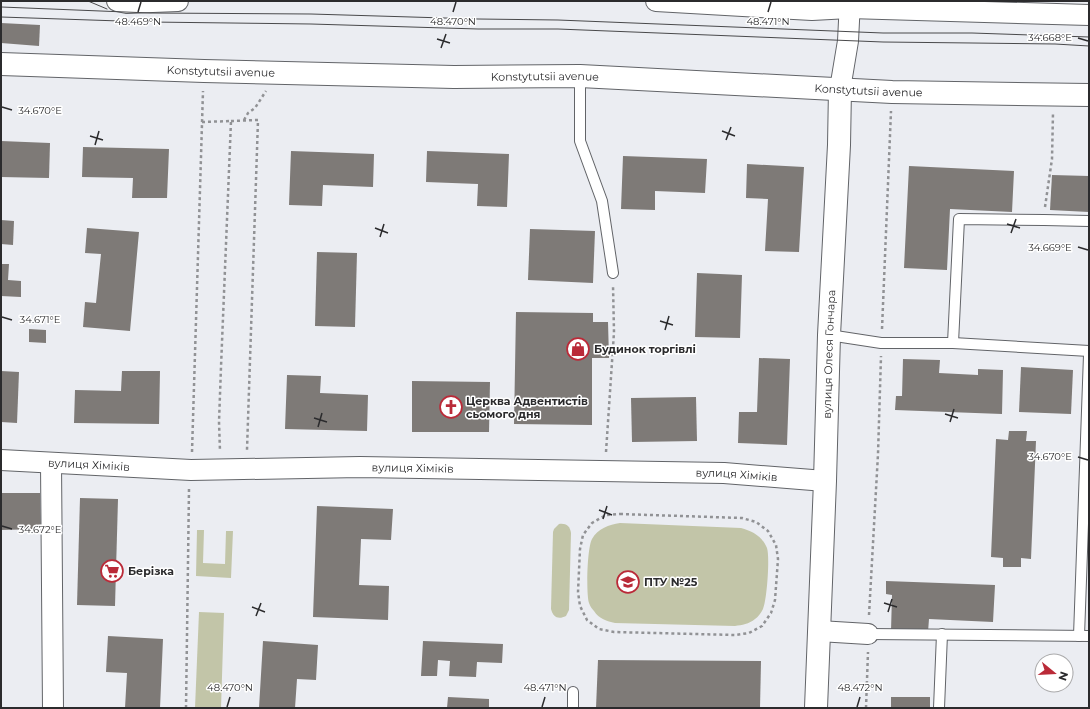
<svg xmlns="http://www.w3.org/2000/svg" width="1090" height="709" font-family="Montserrat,sans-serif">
  <rect width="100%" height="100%" fill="#ebedf2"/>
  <g fill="#c2c5a8">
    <path d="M620,523L741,528C752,531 762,536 767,548C770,557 767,600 763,609C761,613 758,617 755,619C749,624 742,625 735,626L615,623C607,621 599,619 594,611C592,609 590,606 589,603C586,594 587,548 592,539C598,528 609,525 620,523Z"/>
    <path d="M559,524C566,523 570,526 571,533L569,610L566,616C558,620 553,617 551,609L553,532L554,529Z"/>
    <path d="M197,530H204L203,563L225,564L226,531H233L231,578L196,576Z"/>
    <path d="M199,612L224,613L221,708H195Z"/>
  </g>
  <g fill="#7e7a77">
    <path d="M1,23L40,25L39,46L1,43Z"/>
    <path d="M1,141L50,143L49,178L1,177Z"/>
    <path d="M83,147L169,149L167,198H132L133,178L82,177Z"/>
    <path d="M291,151L374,154L373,187L323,185L322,206L289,205Z"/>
    <path d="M427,151L509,154L507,207L477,206L478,184L426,182Z"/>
    <path d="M623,156L707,159L705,193L655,191V210L621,209Z"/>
    <path d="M747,164L804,167L799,252L765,251L768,199L746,198Z"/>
    <path d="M909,166L1014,171L1012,212L950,209L947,270L904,268Z"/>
    <path d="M1052,175L1089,176V212L1050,210Z"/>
    <path d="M1,220L14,221L13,245L1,244Z"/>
    <path d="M87,228L139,232L130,331L83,327L85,302L96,303L101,254L85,253Z"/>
    <path d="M530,229L595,231L593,283L528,280Z"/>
    <path d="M317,252L357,253L355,327L315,326Z"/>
    <path d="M1,264H9L8,280L21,281V297L1,296Z"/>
    <path d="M697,273L742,275L740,338L695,337Z"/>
    <path d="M516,312L593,313V322H608L609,358H592V425L514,424Z"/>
    <path d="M29,329L46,330V343L29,342Z"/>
    <path d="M759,358L790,359L787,445L738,443L739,412H757Z"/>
    <path d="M903,359L940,360L939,373L978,375V369L1003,370L1002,414L895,410L896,396H902Z"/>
    <path d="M1021,367L1073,370L1071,414L1019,412Z"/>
    <path d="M1,371L19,372L17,423L1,422Z"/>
    <path d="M122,371H160L159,424L74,423L75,390L121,391Z"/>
    <path d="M287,375L321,376L320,393L368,395L367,431L285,429Z"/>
    <path d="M412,381L490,382L489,432H412Z"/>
    <path d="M696,397L697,441L632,442L631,398Z"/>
    <path d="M1009,431H1027L1026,441H1036L1031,559L1021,558V567H1003V558L991,557L996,439L1008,440Z"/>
    <path d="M1,493H40L41,529L1,530Z"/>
    <path d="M80,498L118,499L115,606L77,605Z"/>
    <path d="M317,506L393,509L391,540L361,539L359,585L389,586L388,620L313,617Z"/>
    <path d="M886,581L995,585L993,622L929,619L928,632L891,631L892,595L886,594Z"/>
    <path d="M108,636L163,639L160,708H125L127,673L106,672Z"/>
    <path d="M263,641L318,645L316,680L297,679L295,708H259Z"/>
    <path d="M423,641L503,644L502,663L477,662L476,677L449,676L450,661L438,660L437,676H421Z"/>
    <path d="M598,660L761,661L760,708H596Z"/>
    <path d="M448,697L489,699V708H447Z"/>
    <rect x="891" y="697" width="39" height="11"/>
  </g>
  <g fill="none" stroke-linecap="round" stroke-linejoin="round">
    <g stroke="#626468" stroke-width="12">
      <g id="service">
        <path d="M580,76V141L602,201L613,273"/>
        <path d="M829,335L881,343H953L959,219L1044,220L1089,221"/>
        <path d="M953,343L1089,351"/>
        <path d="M868,634L1089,636"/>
        <path d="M1079,636L1089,355"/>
        <path d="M573,708V692"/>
        <path d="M939,708L942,634"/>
      </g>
    </g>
    <g stroke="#626468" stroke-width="22">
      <g id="minor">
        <path d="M117,1L127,3L178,1"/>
        <path d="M656,1L812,10L849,8L1089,15"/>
        <path d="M840,89L848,41L850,1"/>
        <path id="s1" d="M1,460L191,470L360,467L724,473L825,481"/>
        <path d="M51,463L53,708"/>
        <path d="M819,631L868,634"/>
      </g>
    </g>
    <g stroke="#626468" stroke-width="24">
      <g id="tertiary">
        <path id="s2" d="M1,64L204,71L454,77L580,76L892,92L1089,95"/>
        <path id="s3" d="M816,708L825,481L829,335L839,145L840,89"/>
      </g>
    </g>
    <g stroke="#919295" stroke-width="2.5" stroke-dasharray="3 3" stroke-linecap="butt">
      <path d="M244,120L248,113L255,108L266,91"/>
      <path d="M231,121L258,120L247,450"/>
      <path d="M202,122L231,121L221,367L219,422L220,451"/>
      <path d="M1045,207L1052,159L1053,113"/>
      <path d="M882,329L891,111"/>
      <path d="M192,452L203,91"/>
      <path d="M606,452L614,332L613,285"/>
      <path d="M620,514L742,518L756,522L768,531L776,545L778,559L775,600L771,613L762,626L749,633L735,635L614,632L599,629L587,620L580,606L578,592L580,549L583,535L592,523L606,515Z"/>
      <path d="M869,615L878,454L881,356"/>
      <path d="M186,708L189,489"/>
      <path d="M866,708L868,652"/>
    </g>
    <use href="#service" stroke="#fff" stroke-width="10"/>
    <use href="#minor" stroke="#fff" stroke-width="20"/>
    <use href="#tertiary" stroke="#fff" stroke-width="22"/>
    <g stroke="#49494b" stroke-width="1">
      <path d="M88,1L107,9"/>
      <path d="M1,7L150,13L311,14L478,19L558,20L883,33H972L1089,37"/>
      <path d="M1,17L150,22L311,24L478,29H558L883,42L972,43L1055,44L1089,46"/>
    </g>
  </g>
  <path fill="none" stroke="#2b2b2d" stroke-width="1.5" d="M138,12L141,2M453,12L456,2M768,12L771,2M1078,38L1088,41M437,39L450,43M441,48L446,34M2,107L12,110M722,131L735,136M90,136L103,140M726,140L731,127M95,145L99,131M1007,224L1020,228M375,228L388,233M1011,233L1016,219M380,237L384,224M1078,247L1088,250M2,317L12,320M660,321L673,325M665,330L669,316M945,414L958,418M314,418L327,422M950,422L954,409M318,427L322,413M1078,457L1088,460M599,510L612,515M603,519L607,506M2,526L12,529M884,603L897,607M252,607L265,612M888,612L892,599M256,616L261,603M227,707L230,697M542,707L545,697M857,707L860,697"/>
  <defs>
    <g id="shop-ring" transform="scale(1.15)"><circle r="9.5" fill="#fff" stroke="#ba2a38" stroke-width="1.5"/><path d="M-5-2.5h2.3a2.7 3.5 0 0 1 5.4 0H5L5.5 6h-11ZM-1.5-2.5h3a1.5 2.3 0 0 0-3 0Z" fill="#ba2a38"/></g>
    <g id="church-ring" transform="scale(1.15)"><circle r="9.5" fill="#fff" stroke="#ba2a38" stroke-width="1.5"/><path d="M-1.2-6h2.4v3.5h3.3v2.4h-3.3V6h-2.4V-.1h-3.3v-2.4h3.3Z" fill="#ba2a38"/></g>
    <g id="supermarket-ring" transform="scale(1.15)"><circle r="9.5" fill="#fff" stroke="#ba2a38" stroke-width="1.5"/><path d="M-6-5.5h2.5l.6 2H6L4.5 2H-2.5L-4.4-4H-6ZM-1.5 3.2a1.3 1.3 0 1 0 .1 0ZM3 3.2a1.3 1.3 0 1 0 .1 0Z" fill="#ba2a38"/></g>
    <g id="university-ring" transform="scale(1.15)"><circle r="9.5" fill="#fff" stroke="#ba2a38" stroke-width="1.5"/><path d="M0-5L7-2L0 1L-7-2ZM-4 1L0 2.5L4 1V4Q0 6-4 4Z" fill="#ba2a38"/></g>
  </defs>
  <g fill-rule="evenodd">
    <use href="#shop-ring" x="578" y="349"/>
    <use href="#church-ring" x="451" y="407"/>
    <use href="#supermarket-ring" x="112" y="571"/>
    <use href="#university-ring" x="628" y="582"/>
  </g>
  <g text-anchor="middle" stroke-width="3" stroke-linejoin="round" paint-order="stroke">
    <g font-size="11" fill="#2b2b2d" stroke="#fff">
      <text dy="4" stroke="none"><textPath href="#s2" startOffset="220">Konstytutsii avenue</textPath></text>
      <text dy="4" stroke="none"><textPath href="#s2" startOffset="544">Konstytutsii avenue</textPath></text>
      <text dy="4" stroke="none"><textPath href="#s2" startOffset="868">Konstytutsii avenue</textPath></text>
      <text dy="4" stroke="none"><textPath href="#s3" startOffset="354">вулиця Олеся Гончара</textPath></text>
      <text dy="4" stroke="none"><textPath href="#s1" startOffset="88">вулиця Хіміків</textPath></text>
      <text dy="4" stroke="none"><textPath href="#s1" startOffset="412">вулиця Хіміків</textPath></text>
      <text dy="4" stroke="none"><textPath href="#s1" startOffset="736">вулиця Хіміків</textPath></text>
    </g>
    <g font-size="11" font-weight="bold" fill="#2b2b2d" stroke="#fff" text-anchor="start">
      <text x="594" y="353">Будинок торгівлі</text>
      <text x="466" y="405">Церква Адвентистів<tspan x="466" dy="13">сьомого дня</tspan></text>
      <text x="128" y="575">Берізка</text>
      <text x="644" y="586">ПТУ №25</text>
    </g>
  </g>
  <g font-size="10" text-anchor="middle" fill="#2b2b2d" stroke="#fff" stroke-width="3" stroke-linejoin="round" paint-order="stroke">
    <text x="138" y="25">48.469°N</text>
    <text x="453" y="25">48.470°N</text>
    <text x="768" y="25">48.471°N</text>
    <text x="1050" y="41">34.668°E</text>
    <text x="40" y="114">34.670°E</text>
    <text x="1050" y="251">34.669°E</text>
    <text x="40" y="323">34.671°E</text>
    <text x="1050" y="460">34.670°E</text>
    <text x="40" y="533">34.672°E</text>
    <text x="230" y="691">48.470°N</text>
    <text x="545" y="691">48.471°N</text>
    <text x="860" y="691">48.472°N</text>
  </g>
  <rect width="1090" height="709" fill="none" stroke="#2b2b2d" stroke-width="4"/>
  <g transform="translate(1054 673) rotate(108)"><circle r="19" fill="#ffffff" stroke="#aaaaab"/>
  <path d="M0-3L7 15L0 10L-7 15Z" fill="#ba2a38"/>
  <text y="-6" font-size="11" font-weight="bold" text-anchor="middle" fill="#2b2b2d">N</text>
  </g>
</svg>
